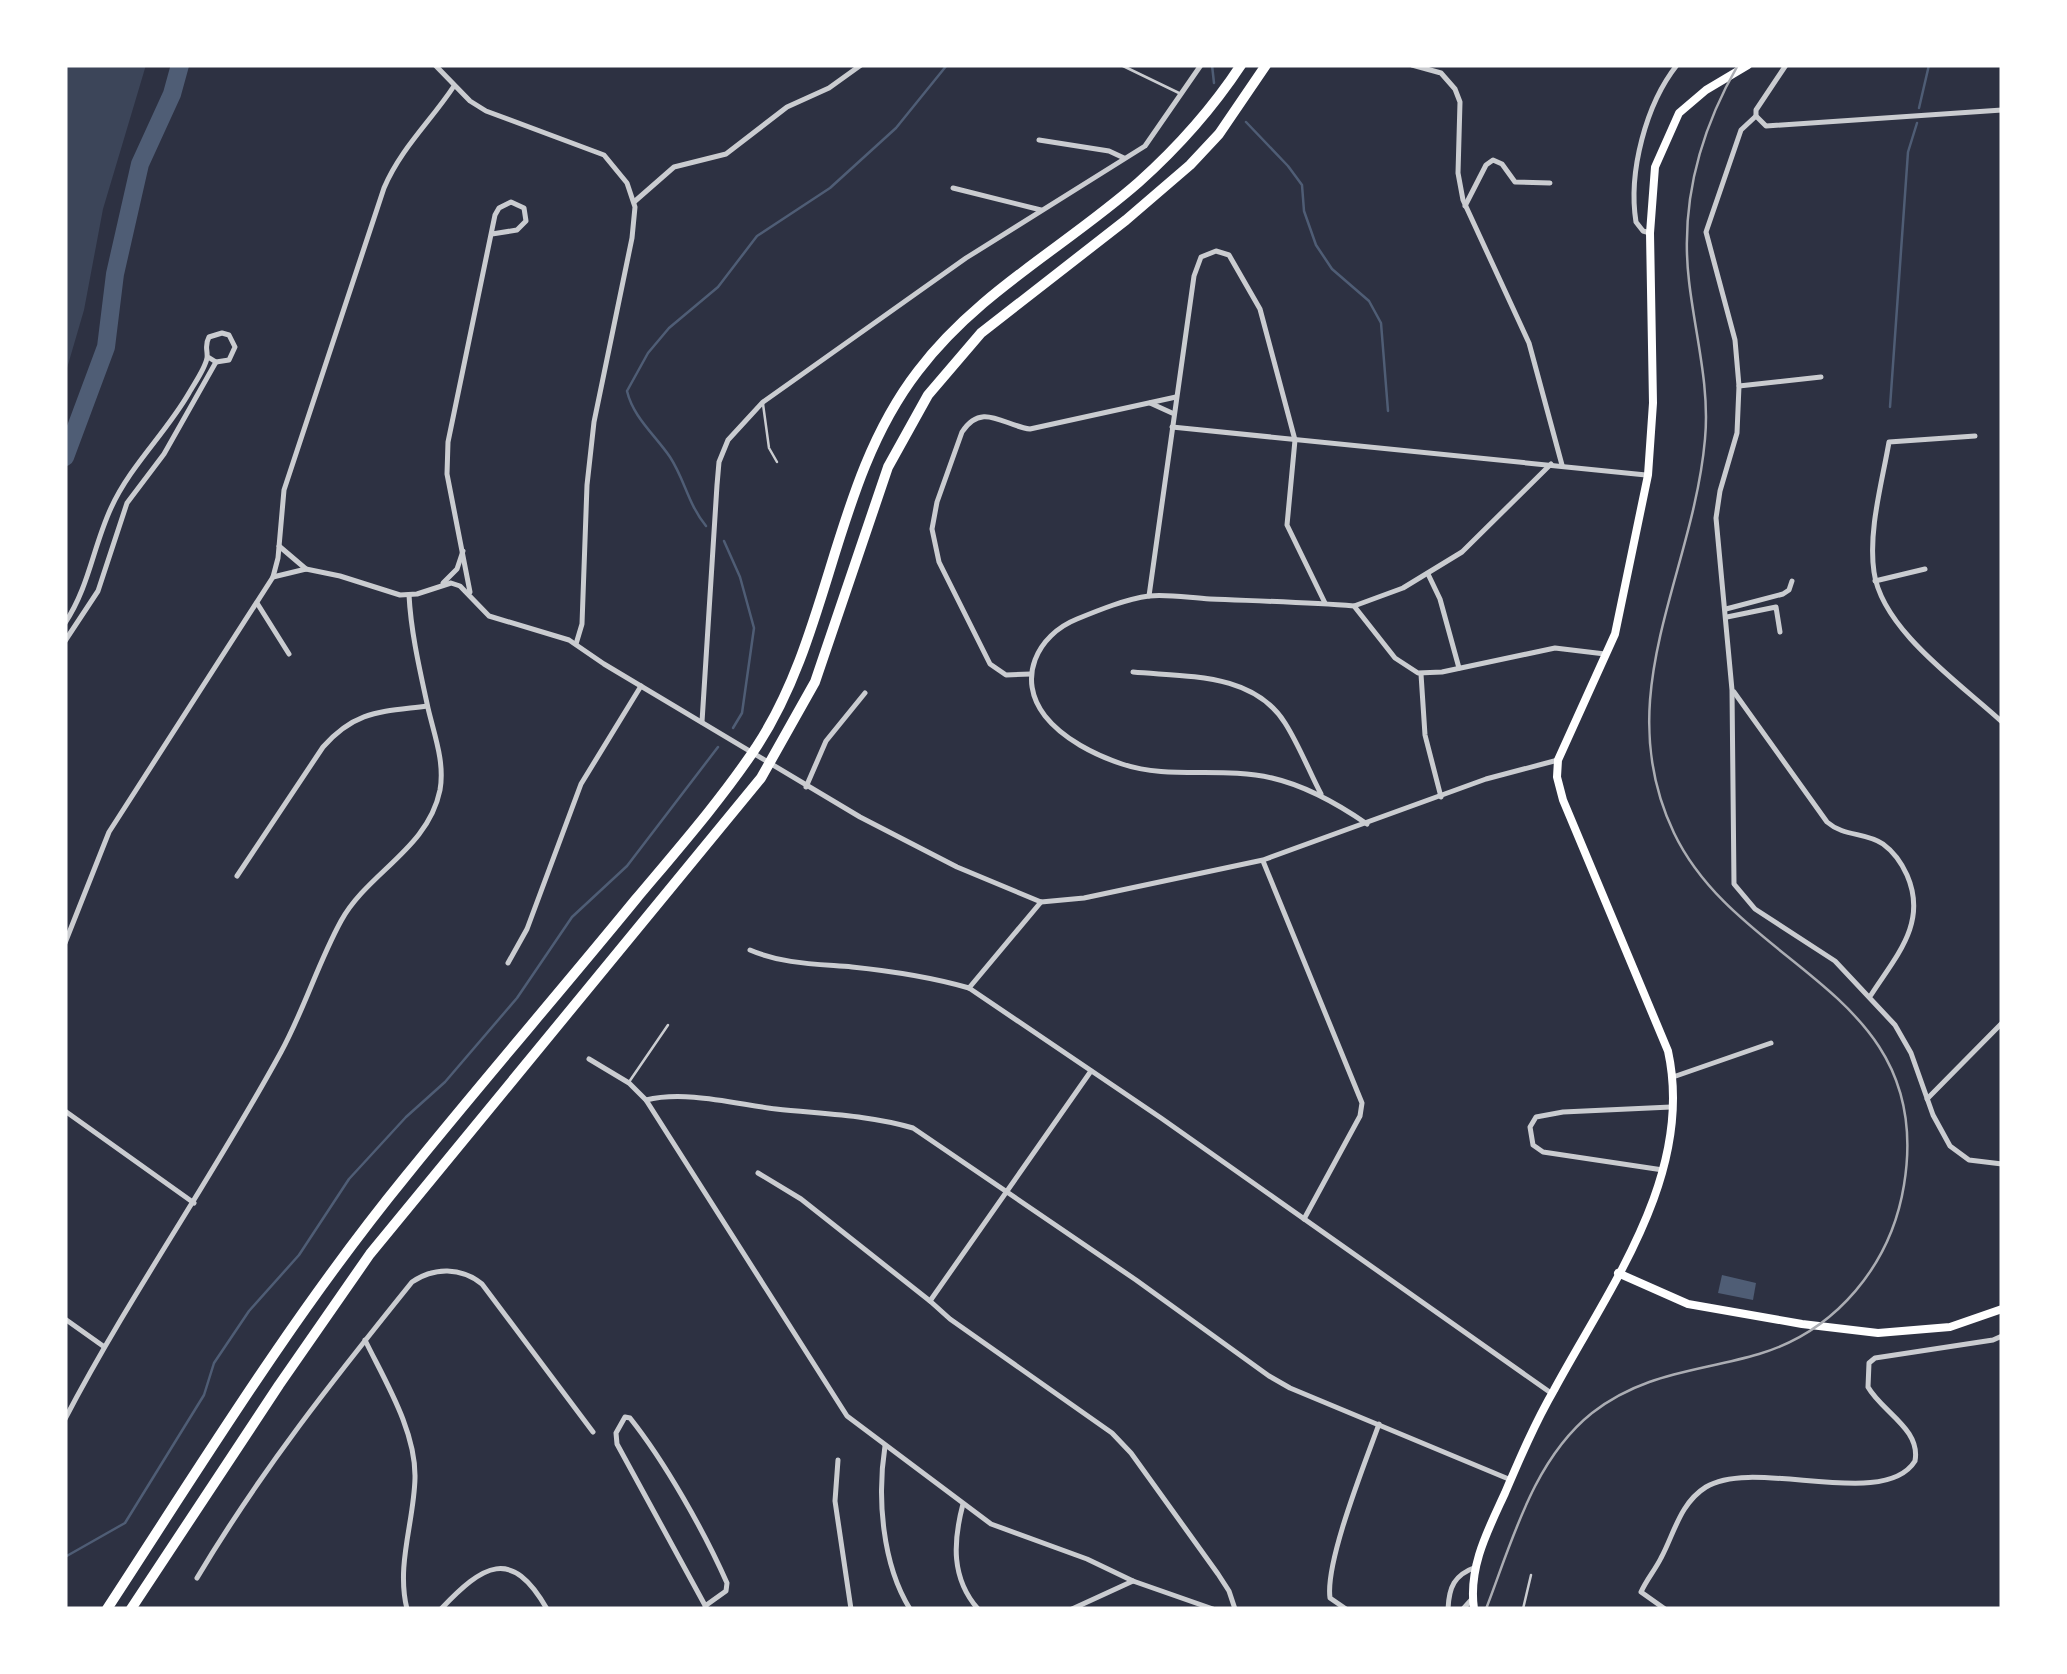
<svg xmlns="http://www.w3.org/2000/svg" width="2067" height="1674" font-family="Montserrat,sans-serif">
  <rect width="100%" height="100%" fill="#2d3142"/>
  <path fill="#3c4559" d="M65,65H146L103,209L84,310L65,375Z"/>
  <path fill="#4f5d75" d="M1722,1275L1756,1283L1753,1300L1718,1293Z"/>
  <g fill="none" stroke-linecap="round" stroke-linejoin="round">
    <g stroke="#4f5d75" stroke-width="2.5">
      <path d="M1212,65L1214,83"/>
      <path d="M1919,108L1929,65"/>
      <path d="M1246,122L1288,166L1302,185L1304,211L1316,245L1332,269L1369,301L1381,323L1388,411"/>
      <path d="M1890,407L1908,152L1917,123"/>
      <path d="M706,526C688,504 685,480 670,457C655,435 633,417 627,391L648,353L669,328L718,287L757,236L830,188L896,128L947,65"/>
      <path d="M724,541L740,577L754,628L742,713L733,728"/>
      <path d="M65,1557L125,1523L204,1395L214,1363L249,1311L299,1255L349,1179L406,1117L445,1082L517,998L572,917L627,866L718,747"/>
    </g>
    <path stroke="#4f5d75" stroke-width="18" d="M65,457L106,347L115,274L140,164L172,94L180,65"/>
    <g stroke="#caccd0" stroke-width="2.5">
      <path d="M1121,65L1181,94"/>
      <path d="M763,404L769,448L777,462"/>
      <path d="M629,1082L668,1025"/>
      <path d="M1523,1609L1531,1575"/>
    </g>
    <g stroke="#caccd0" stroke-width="5">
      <path d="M435,65L470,101L486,111L604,155L627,183L635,207L632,238L594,422L587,485L582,624L576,644"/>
      <path d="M1412,65L1441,73L1455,89L1460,102L1458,173L1463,200L1529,343L1562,465"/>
      <path d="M1786,65L1756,110V116L1766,126L2002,110"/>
      <path d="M1756,116L1741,130L1706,232L1735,340L1739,386L1737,433L1720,491L1716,518L1732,690L1734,884L1755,909L1835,961L1895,1025L1911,1053L1933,1115L1950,1146L1969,1160L2002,1164"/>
      <path d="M1039,140L1109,151L1124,158"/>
      <path d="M953,188L1041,210"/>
      <path d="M634,202L674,167L726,154L787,107L829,88L861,65"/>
      <path d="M1465,206L1486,165L1493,160L1502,164L1515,182L1550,183"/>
      <path d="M1650,233L1643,231L1636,222C1628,172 1646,104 1677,65"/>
      <path d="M1739,386L1821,377"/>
      <path d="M1150,403L1172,413"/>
      <path d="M1172,427L1646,475"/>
      <path d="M1975,436L1889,442C1882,483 1868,531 1874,572C1882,630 1961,684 2002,722"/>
      <path d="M279,546L306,569"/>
      <path d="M1428,574L1440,599L1459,668"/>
      <path d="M273,577L306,569L340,576L400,595L417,594L451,583L460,586L489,616L569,640L604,664L860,817L957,867L1041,902L1084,898L1263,860L1486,779L1558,760"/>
      <path d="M1875,581L1925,569"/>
      <path d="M443,583L457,569L463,551"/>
      <path d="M470,592L447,474L448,442L495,215L499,208L511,202L524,208L526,221L517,230L492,234"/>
      <path d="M1149,596L1194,276L1201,257L1216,251L1229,255L1260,309L1295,440L1287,525L1325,603"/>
      <path d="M257,603L289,654"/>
      <path d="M1354,606L1403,588L1462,552L1551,464"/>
      <path d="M1726,609L1783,594L1789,590L1792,581"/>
      <path d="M1727,617L1776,607L1780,632"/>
      <path d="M65,623C89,587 93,547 111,508C130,466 166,433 189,393C194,384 205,369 207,358C208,350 204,346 209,337L222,333L229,335L235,347L229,360L216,362L208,357"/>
      <path d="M65,641L98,591L127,503L164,454L216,362"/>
      <path d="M1133,672C1185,677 1253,672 1285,723C1299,745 1309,771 1321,794"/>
      <path d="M1031,674L1006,675L990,664L939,562L932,529L937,502L962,432C982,401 1004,426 1030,429L1176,397"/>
      <path d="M1421,674L1425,735L1441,797"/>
      <path d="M1734,692L1827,822C1844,837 1866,832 1883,844C1894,852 1902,864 1907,875C1928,923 1896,956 1871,995"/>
      <path d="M702,722L717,485L719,462L728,440L763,402L966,258L1145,146L1201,65"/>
      <path d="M806,787L826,741L865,693"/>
      <path d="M1367,824C1338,804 1307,786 1272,778C1223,766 1169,780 1122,764C1095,755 1063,739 1045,716C1016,679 1037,635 1077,619C1099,610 1126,599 1149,596C1168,594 1190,598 1210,599C1258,601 1306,602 1354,606L1395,658L1418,673L1442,672L1555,648L1605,654"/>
      <path d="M1263,861L1362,1103L1360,1116L1304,1219"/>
      <path d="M237,876L323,747C356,710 381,712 427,706"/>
      <path d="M65,943L109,832L273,577L278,558L284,490L384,188C401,148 431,121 454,86"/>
      <path d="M750,950C782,964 817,964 852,967C891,971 931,977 969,988L1161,1118L1551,1393"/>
      <path d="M508,963L527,929L581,784L641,686"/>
      <path d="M969,988L1041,902"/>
      <path d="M589,1059L629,1083L646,1100L847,1416L991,1524L1087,1559L1133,1581"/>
      <path d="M1091,1071L930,1301L950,1319L1112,1433L1131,1453L1218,1574L1229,1591L1235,1609"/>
      <path d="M1673,1077L1771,1043"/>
      <path d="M1927,1099L2002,1023"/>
      <path d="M646,1100C685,1090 736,1104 776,1109C821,1114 870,1115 913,1128L1136,1280L1269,1376L1290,1388L1511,1480"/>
      <path d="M65,1111L194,1203"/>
      <path d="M1663,1170L1543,1152L1533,1145L1530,1127L1536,1117L1563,1112L1671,1107"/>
      <path d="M758,1173L801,1199L930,1301"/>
      <path d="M65,1319L103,1346"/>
      <path d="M365,1340C385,1381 416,1431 415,1478C414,1522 396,1565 407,1609"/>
      <path d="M65,1419C131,1293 213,1177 281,1052C304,1010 318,963 341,921C368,872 428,849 440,790C445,762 434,734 428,708C420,671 411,633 409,595"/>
      <path d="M885,1446C877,1497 882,1564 910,1609"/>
      <path d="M838,1460L835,1501L851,1609"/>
      <path d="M963,1504C953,1542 951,1578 978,1609"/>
      <path d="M197,1578C262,1469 333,1380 412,1282C434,1267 461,1267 482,1284L593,1432"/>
      <path d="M705,1606L726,1591L727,1583C704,1531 665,1462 630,1418L625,1417L616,1433L617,1444L707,1609"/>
      <path d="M441,1609C483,1565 511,1546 547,1609"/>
      <path d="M1072,1609L1133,1581L1213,1609"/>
      <path d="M1346,1609L1330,1598C1325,1562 1365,1463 1379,1424"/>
      <path d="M1448,1609C1449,1587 1454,1575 1476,1567"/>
      <path d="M1463,1609L1472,1599"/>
      <path d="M1665,1609L1641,1592C1647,1579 1655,1570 1661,1558C1674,1534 1680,1503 1706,1487C1754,1457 1884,1511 1915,1461C1921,1429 1882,1412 1868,1387L1869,1363L1875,1358L1993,1340L2002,1336"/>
    </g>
    <g stroke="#fff" stroke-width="8">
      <path d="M1618,1273L1688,1304L1802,1324L1878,1333L1950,1327L2002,1309"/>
      <path d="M1474,1609C1468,1567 1488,1530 1505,1493C1520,1458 1535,1423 1554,1390C1609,1288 1695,1174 1668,1051L1563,800L1557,777L1558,760L1615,634L1648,475L1653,403L1650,233L1655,167L1679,113L1706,90L1748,65"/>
    </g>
    <g stroke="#fff" stroke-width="10">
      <path d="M107,1609C203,1462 295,1312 406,1176C481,1083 560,992 636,899C678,849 721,800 757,746C832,631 833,481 918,371C978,292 1065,247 1139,182C1178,147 1212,109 1241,65"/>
      <path d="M131,1609L279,1385L370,1254L761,778L815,682L888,467L928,395L981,333L1126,220L1190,165L1219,134L1266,65"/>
    </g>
    <path stroke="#abadb3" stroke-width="2.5" d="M1486,1609C1512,1542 1533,1460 1592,1413C1645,1372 1698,1372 1759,1354C1836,1331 1891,1265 1904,1185C1936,991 1740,971 1674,833C1608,695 1693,576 1705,439C1710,386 1695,334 1689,281C1680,204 1700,131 1738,65"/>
  </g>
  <rect width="2067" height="1674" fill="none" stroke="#ffffff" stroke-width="135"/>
</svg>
